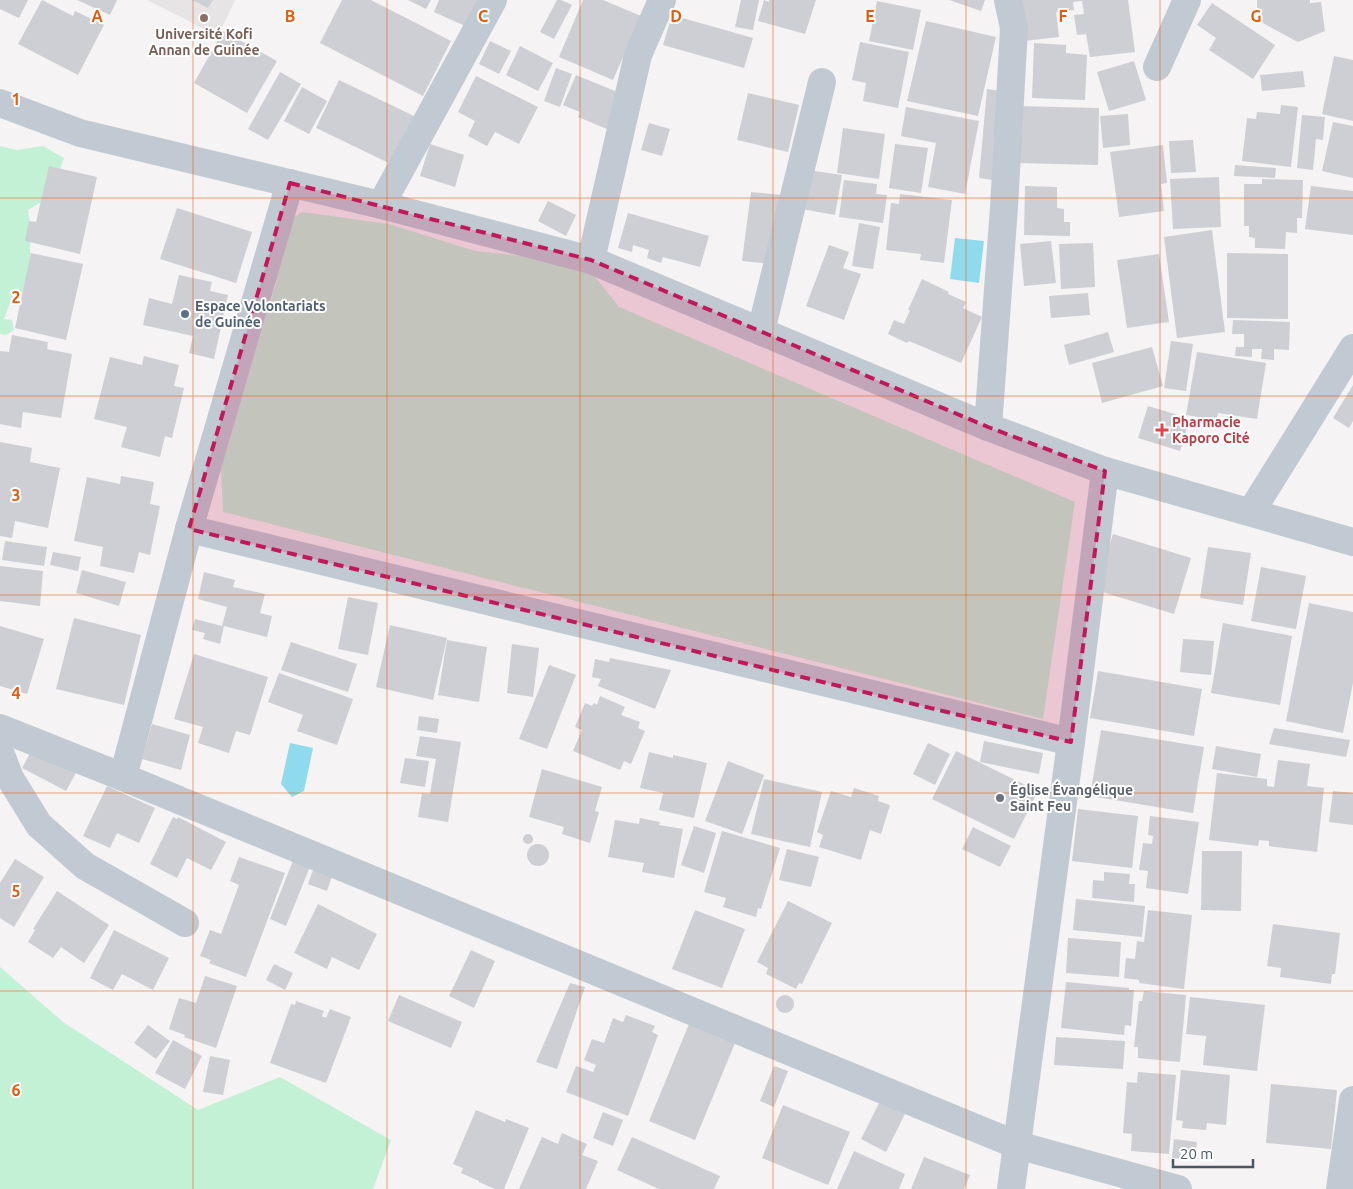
<svg xmlns="http://www.w3.org/2000/svg" width="1353" height="1189" font-family="Ubuntu,sans-serif">
  <rect width="100%" height="100%" fill="#f5f3f3"/>
  <path fill="#e6e4e5" d="M147,0H235L218,36Z"/>
  <g fill="#c3f1d5">
    <path d="M0,146L17,150L43,146L64,158L50,197L28,210L31,229L30,249L32,271L30,286L11,301L4,319L12,320L14,330L6,335L0,334Z"/>
    <path d="M302,212L389,224L475,251L562,260L588,268L619,307L1075,502L1043,719L223,512L221,469L277,279L257,257L269,234Z"/>
    <path d="M0,967L63,1022L198,1110L280,1077L391,1140L373,1189H0Z"/>
  </g>
  <g fill="#90daee">
    <path d="M955,238L984,241L979,283L950,279Z"/>
    <path d="M290,743L313,748L304,791L292,797L281,784Z"/>
  </g>
  <g fill="#cdcfd5">
    <path d="M0,0H28L19,18L0,9Z"/>
    <path d="M42,0L73,16L75,11L104,25L78,75L18,44Z"/>
    <path d="M77,0H117L110,15Z"/>
    <path d="M192,0H213L208,8Z"/>
    <path d="M342,0H371L451,41L423,96L320,43Z"/>
    <path d="M408,0H431L426,9Z"/>
    <path d="M439,0H477L465,26L434,12Z"/>
    <path d="M557,0H561L572,5L554,39L540,32Z"/>
    <path d="M583,0H603L641,16L613,80L559,57Z"/>
    <path d="M741,0H759L753,30L735,27Z"/>
    <path d="M764,0L769,2V0H816L805,34L758,21Z"/>
    <path d="M949,0H985L981,11Z"/>
    <path d="M1019,0H1082V1L1073,2L1074,10L1056,12L1059,37L1024,41Z"/>
    <path d="M1082,0H1128L1135,52L1090,57L1086,34L1077,35L1074,15L1084,14Z"/>
    <path d="M1257,0H1310V3L1321,2L1325,31L1298,42L1257,20Z"/>
    <path d="M877,1L921,10L913,50L869,41Z"/>
    <path d="M1212,3L1275,45L1253,79L1209,50L1216,38L1197,25Z"/>
    <path d="M672,15L753,38L744,68L663,45Z"/>
    <path d="M926,21L996,37L978,116L907,101Z"/>
    <path d="M223,31L277,61L247,113L194,83Z"/>
    <path d="M490,41L511,51L499,74L479,64Z"/>
    <path d="M860,42L909,52L898,108L863,101L866,83L852,80Z"/>
    <path d="M1034,43L1066,45V53L1087,55L1085,100L1032,98Z"/>
    <path d="M520,46L553,63L538,91L506,75Z"/>
    <path d="M1334,56L1353,60V121L1322,114Z"/>
    <path d="M1134,61L1146,100L1109,111L1097,72Z"/>
    <path d="M556,68L572,74L560,107L544,101Z"/>
    <path d="M1303,71L1305,87L1262,91L1260,75Z"/>
    <path d="M280,72L301,84L268,140L248,129Z"/>
    <path d="M576,75L622,94L607,129L578,117L580,112L563,105Z"/>
    <path d="M476,76L538,107L519,144L495,132L487,146L468,136L475,121L458,112Z"/>
    <path d="M339,80L414,116L391,164L316,128Z"/>
    <path d="M302,87L327,101L309,134L284,121Z"/>
    <path d="M987,89L1008,92L1000,181L979,178Z"/>
    <path d="M748,93L799,105L788,152L737,140Z"/>
    <path d="M1281,105L1298,107L1291,167L1242,161L1247,118L1256,119L1257,112L1280,114Z"/>
    <path d="M1018,106L1099,108L1098,165L1016,163Z"/>
    <path d="M906,107L979,121L965,194L928,187L936,143L901,136Z"/>
    <path d="M1128,114L1130,145L1103,148L1100,116Z"/>
    <path d="M1302,115L1325,117L1323,140L1316,139L1313,170L1297,168Z"/>
    <path d="M1333,122L1353,126V178L1322,171Z"/>
    <path d="M649,123L670,129L662,156L641,150Z"/>
    <path d="M843,128L885,134L879,179L837,173Z"/>
    <path d="M1193,140L1196,172L1171,173L1169,141Z"/>
    <path d="M430,144L464,155L455,187L420,176Z"/>
    <path d="M895,144L928,148L921,193L889,188Z"/>
    <path d="M1163,145L1167,183L1161,184L1164,211L1119,217L1110,152Z"/>
    <path d="M1235,165L1276,168L1275,178L1234,176Z"/>
    <path d="M49,166L97,177L80,254L25,241L29,221L36,222Z"/>
    <path d="M808,170L842,175L835,215L802,209Z"/>
    <path d="M1219,177L1221,227L1173,229L1170,179Z"/>
    <path d="M1262,179L1303,180L1302,218H1297V233L1286,232L1285,249L1255,248V238L1249,237V226H1244V184H1262Z"/>
    <path d="M844,180L877,184L876,194L887,195L883,223L839,217Z"/>
    <path d="M1025,186L1057,187V208L1064,209V222H1070V236L1024,235Z"/>
    <path d="M1311,186L1353,191V235L1305,229Z"/>
    <path d="M751,192L781,195L772,264L742,261Z"/>
    <path d="M900,194L952,200L944,263L920,260L921,254L886,250L891,203L899,204Z"/>
    <path d="M548,201L576,215L566,236L538,221Z"/>
    <path d="M177,208L252,232L236,283L160,259Z"/>
    <path d="M628,213L709,236L700,267L663,257L661,263L647,258L649,250L633,245L632,252L618,248Z"/>
    <path d="M859,223L880,227L873,269L852,266Z"/>
    <path d="M1212,230L1225,332L1177,338L1164,237Z"/>
    <path d="M1051,241L1056,283L1024,286L1020,244Z"/>
    <path d="M1093,243L1095,287L1061,289L1059,244Z"/>
    <path d="M829,245L849,252L843,268L861,274L844,320L806,306Z"/>
    <path d="M31,253L83,264L66,340L15,328Z"/>
    <path d="M1227,253L1288,254V319L1227,318Z"/>
    <path d="M1159,254L1169,322L1127,328L1117,260Z"/>
    <path d="M179,275L212,282L210,291L228,295L214,359L189,353L193,336L143,325L149,298L172,304Z"/>
    <path d="M922,279L949,292L948,294L966,302L963,308L982,317L961,363L909,341L907,343L888,334L894,320L904,324L910,310H908Z"/>
    <path d="M1088,293L1090,315L1051,318L1049,296Z"/>
    <path d="M1233,320L1290,322L1289,350L1274,349V360L1261,359L1262,349H1252V357L1235,356L1236,347H1244V334H1232Z"/>
    <path d="M1108,332L1114,352L1069,365L1064,345Z"/>
    <path d="M12,335L48,342L47,349L72,354L61,418L23,412L21,428L0,424V351L9,352Z"/>
    <path d="M1171,341L1193,344L1186,391L1164,388Z"/>
    <path d="M1152,347L1163,386L1102,403L1092,363Z"/>
    <path d="M1197,352L1266,363L1257,419L1218,413L1217,420L1186,415Z"/>
    <path d="M144,356L179,365L174,386L184,388L172,438L165,436L160,457L121,447L127,427L94,419L110,357L142,365Z"/>
    <path d="M1353,385V421L1349,428L1333,418Z"/>
    <path d="M1148,406L1178,415L1176,422L1188,425L1180,451L1138,438Z"/>
    <path d="M0,442L32,448L30,462L60,468L48,528L15,521L12,538L0,536Z"/>
    <path d="M121,476L154,482L150,504L160,506L150,555L139,552L134,573L100,566L103,547L74,541L87,477L120,484Z"/>
    <path d="M1113,534L1191,558L1174,614L1096,590Z"/>
    <path d="M5,541L47,547L44,566L2,560Z"/>
    <path d="M1208,547L1251,553L1243,605L1200,598Z"/>
    <path d="M53,552L81,557L78,571L50,565Z"/>
    <path d="M0,566L43,571L40,606L0,601Z"/>
    <path d="M1261,567L1306,576L1296,629L1251,621Z"/>
    <path d="M82,570L126,582L119,606L76,593Z"/>
    <path d="M204,572L235,580L233,587L265,594L260,613L272,616L267,637L224,626L220,644L203,639L205,633L192,630L195,619L222,626L227,607L198,599Z"/>
    <path d="M348,597L378,603L368,655L338,649Z"/>
    <path d="M1309,603L1353,612V683L1343,733L1286,721Z"/>
    <path d="M74,618L141,635L124,705L56,689Z"/>
    <path d="M1223,623L1292,636L1280,705L1211,693Z"/>
    <path d="M390,625L447,638L433,700L376,687Z"/>
    <path d="M0,626L44,639L27,694L0,686Z"/>
    <path d="M1183,639L1214,641L1211,675L1180,672Z"/>
    <path d="M447,640L487,647L479,702L438,695Z"/>
    <path d="M291,642L357,664L348,692L281,670Z"/>
    <path d="M512,644L539,648L533,697L507,693Z"/>
    <path d="M194,654L268,677L250,735L236,731L229,753L198,743L203,727L174,719Z"/>
    <path d="M610,658L671,670L655,709L598,686L601,679L592,677L595,659L609,662Z"/>
    <path d="M549,665L576,675L547,749L519,739Z"/>
    <path d="M1098,671L1202,689L1194,736L1090,718Z"/>
    <path d="M279,673L353,699L337,745L297,731L303,715L268,702Z"/>
    <path d="M600,696L625,707L621,715L640,722L638,728L645,731L631,764L624,761L620,770L573,751L582,730L575,727L585,703L592,706L594,703L597,705Z"/>
    <path d="M419,716L439,719L437,733L417,730Z"/>
    <path d="M152,724L190,735L181,770L142,759Z"/>
    <path d="M1274,728L1350,740L1346,757L1269,744Z"/>
    <path d="M1101,730L1204,747L1193,813L1090,796Z"/>
    <path d="M420,736L461,742L448,822L418,817L422,793L430,794L436,759L416,756Z"/>
    <path d="M984,741L1043,753L1039,774L980,762Z"/>
    <path d="M928,743L950,754L935,785L913,774Z"/>
    <path d="M34,746L78,769L66,791L22,768Z"/>
    <path d="M1216,746L1261,754L1257,777L1212,769Z"/>
    <path d="M956,751L1038,791L1014,839L932,799Z"/>
    <path d="M649,752L673,758V755L707,763L694,818L659,810L663,793L640,788Z"/>
    <path d="M405,758L429,761L425,787L400,783Z"/>
    <path d="M1278,760L1310,764L1307,786L1324,788L1317,852L1269,846V841L1259,840L1258,846L1209,840L1217,773L1267,779V786L1274,787Z"/>
    <path d="M728,761L764,775L742,834L705,821Z"/>
    <path d="M542,769L602,787L595,811L599,812L590,843L562,834L564,827L529,817Z"/>
    <path d="M764,779L822,792L810,847L751,834Z"/>
    <path d="M107,786L155,808L139,843L117,833L110,848L83,836Z"/>
    <path d="M854,788L879,796L878,801L890,805L881,834L870,830L861,860L819,847L823,835L817,832L831,791L851,797Z"/>
    <path d="M1333,791L1353,793V825L1329,822Z"/>
    <path d="M1078,809L1138,816L1132,868L1072,861Z"/>
    <path d="M1150,816L1199,822L1188,894L1146,888L1148,871L1139,870L1143,843L1152,844L1153,836L1148,835Z"/>
    <path d="M173,817L177,819L178,817L226,842L211,870L187,858L177,878L150,864Z"/>
    <path d="M640,818L660,822L659,825L683,829L674,878L642,872L644,863L608,857L615,820L639,824Z"/>
    <path d="M694,826L716,833L704,873L681,865Z"/>
    <path d="M973,827L1011,846L1000,867L962,849Z"/>
    <path d="M722,831L780,848L761,909L758,908L756,917L723,907L726,898L704,892Z"/>
    <circle cx="528" cy="839" r="5"/>
    <circle cx="538" cy="855" r="11"/>
    <path d="M787,849L819,857L811,887L779,880Z"/>
    <path d="M1202,851H1242L1241,911L1201,910Z"/>
    <path d="M239,857L285,873L246,977L209,963L211,960L200,956L210,930L221,934L239,885L230,881Z"/>
    <path d="M294,858L311,864L286,926L270,919Z"/>
    <path d="M15,859L44,877L14,927L0,918V883Z"/>
    <path d="M316,861L335,867L327,891L308,884Z"/>
    <path d="M1104,872L1130,874L1129,884H1135L1134,902L1092,898L1093,880L1104,881Z"/>
    <path d="M57,891L109,925L84,963L61,947L53,958L28,942L35,930L33,929Z"/>
    <path d="M1076,899L1145,906L1142,937L1073,930Z"/>
    <path d="M788,901L832,923L802,984L799,983L796,989L766,974L768,968L757,962Z"/>
    <path d="M318,904L377,934L359,970L332,957L327,969L294,953Z"/>
    <path d="M695,910L745,929L722,988L672,969Z"/>
    <path d="M1148,910L1192,915L1184,989L1139,983V980L1124,978L1126,958L1135,959L1137,941L1144,942Z"/>
    <path d="M1273,924L1340,933L1335,974H1332L1331,984L1280,977L1281,968L1267,966Z"/>
    <path d="M114,930L169,958L153,990L122,974L113,990L90,978Z"/>
    <path d="M1068,938L1121,942L1119,977L1066,973Z"/>
    <path d="M471,950L495,961L474,1008L449,996Z"/>
    <path d="M274,964L293,973L285,990L266,980Z"/>
    <path d="M205,976L237,986L216,1048L184,1037L185,1035L169,1029L179,998L196,1003Z"/>
    <path d="M1066,982L1129,988V990H1134L1131,1026L1125,1025L1124,1035L1061,1028Z"/>
    <path d="M570,983L585,987L557,1069L536,1062Z"/>
    <path d="M1144,991L1186,995L1180,1062L1138,1058V1047H1134L1139,1001H1142Z"/>
    <circle cx="785" cy="1004" r="9"/>
    <path d="M399,995L462,1022L451,1048L388,1021Z"/>
    <path d="M1190,997L1265,1005L1257,1071L1203,1065L1206,1036L1186,1034Z"/>
    <path d="M296,1001L324,1011L322,1016L326,1018L330,1009L351,1017L326,1083L270,1063L291,1004L295,1005Z"/>
    <path d="M626,1015L655,1026L652,1032L658,1035L628,1116L566,1092L576,1066L593,1072L596,1065L584,1060L592,1039L604,1043L613,1018L623,1022Z"/>
    <path d="M689,1024L735,1043L695,1140L649,1121Z"/>
    <path d="M148,1025L170,1041L156,1059L134,1043Z"/>
    <path d="M1056,1037L1125,1041L1123,1069L1054,1065Z"/>
    <path d="M173,1040L202,1056L185,1089L155,1073Z"/>
    <path d="M210,1056L230,1060L223,1095L203,1092Z"/>
    <path d="M774,1066L788,1071L774,1107L760,1101Z"/>
    <path d="M1181,1070L1230,1075L1226,1125L1207,1123L1206,1130L1182,1128L1183,1121L1176,1120Z"/>
    <path d="M1138,1072L1176,1075L1169,1154L1131,1151L1132,1134L1123,1133L1127,1082L1137,1083Z"/>
    <path d="M1271,1084L1337,1090L1331,1149L1266,1143Z"/>
    <path d="M880,1101L905,1114L886,1152L861,1139Z"/>
    <path d="M783,1105L850,1132L828,1185L762,1158Z"/>
    <path d="M476,1110L505,1122L506,1119L529,1128L504,1189H495L479,1182V1181L461,1173L463,1168L453,1164Z"/>
    <path d="M603,1112L623,1120L613,1146L593,1138Z"/>
    <path d="M562,1133L587,1144L582,1155L598,1161L586,1189H519L542,1137L558,1144Z"/>
    <path d="M632,1137L720,1176L714,1189H659L617,1170Z"/>
    <path d="M1174,1139L1197,1142L1195,1160L1172,1158Z"/>
    <path d="M854,1151L905,1174L899,1189H837Z"/>
    <path d="M924,1157L970,1175L964,1189H911Z"/>
  </g>
  <g fill="none" stroke-linecap="round" stroke-linejoin="round">
    <g stroke="#c1cad2" stroke-width="28">
      <path d="M1157,67L1187,0"/>
      <path d="M0,103L80,133L381,205L591,260L988,427L1105,471L1353,542"/>
      <path d="M381,205L493,0"/>
      <path d="M591,260L638,55L662,0"/>
      <path d="M761,331L822,82"/>
      <path d="M988,427L1004,207L1014,28L1008,0"/>
      <path d="M1251,512L1353,348"/>
      <path d="M189,529L1071,742"/>
      <path d="M0,728L123,777L1017,1145L1178,1189"/>
      <path d="M0,752L10,778L39,825L85,866L185,923"/>
      <path d="M123,777L189,529L290,183"/>
      <path d="M1011,1189L1071,742L1105,471"/>
      <path d="M1340,1189L1353,1100"/>
    </g>
  </g>
  <path fill="#c2185b" fill-opacity="0.2" stroke="#c2185b" stroke-width="4" stroke-dasharray="10 6" stroke-linejoin="round" d="M290,183L591,260L988,427L1105,471L1071,742L189,529Z"/>
  <path fill="none" stroke="#e8590c" stroke-width="1" stroke-opacity="0.55" d="M193,0V1189M387,0V1189M580,0V1189M773,0V1189M966,0V1189M1160,0V1189M0,198H1353M0,396H1353M0,595H1353M0,793H1353M0,991H1353"/>
  <circle fill="#8d6e63" stroke="#fff" stroke-width="2" cx="204" cy="18" r="5"/>
  <circle fill="#5c6f8a" stroke="#fff" stroke-width="2" cx="185" cy="314" r="5"/>
  <path fill="#e0444e" stroke="#fff" stroke-width="2" d="M1159.5 422.5h5v5h5v5h-5v5h-5v-5h-5v-5h5z"/>
  <circle fill="#6b7280" stroke="#fff" stroke-width="2" cx="1000" cy="798" r="5"/>
  <g text-anchor="middle" stroke-width="4" stroke-linejoin="round" paint-order="stroke">
    <g font-size="14" font-weight="bold" fill="#785e54" stroke="#fff">
      <text x="204" y="39">Université Kofi<tspan x="204" dy="16">Annan de Guinée</tspan></text>
    </g>
    <g font-size="14" font-weight="bold" fill="#4e5e75" stroke="#fff" text-anchor="start">
      <text x="195" y="311">Espace Volontariats<tspan x="195" dy="16">de Guinée</tspan></text>
    </g>
    <g font-size="14" font-weight="bold" fill="#be3a42" stroke="#fff" text-anchor="start">
      <text x="1172" y="427">Pharmacie<tspan x="1172" dy="16">Kaporo Cité</tspan></text>
    </g>
    <g font-size="14" font-weight="bold" fill="#5b616d" stroke="#fff" text-anchor="start">
      <text x="1010" y="795">Église Évangélique<tspan x="1010" dy="16">Saint Feu</tspan></text>
    </g>
  </g>
  <g font-size="16" text-anchor="middle" font-weight="bold" fill="#e8590c" stroke="#fff" stroke-width="4" stroke-linejoin="round" paint-order="stroke">
    <text x="97" y="22">A</text>
    <text x="290" y="22">B</text>
    <text x="483" y="22">C</text>
    <text x="676" y="22">D</text>
    <text x="870" y="22">E</text>
    <text x="1063" y="22">F</text>
    <text x="1256" y="22">G</text>
    <text x="16" y="105">1</text>
    <text x="16" y="303">2</text>
    <text x="16" y="501">3</text>
    <text x="16" y="699">4</text>
    <text x="16" y="897">5</text>
    <text x="16" y="1096">6</text>
  </g>
  <path d="M1173 1159v8h80v-8" fill="none" stroke="#4a5661" stroke-width="2.5"/>
  <text x="1180" y="1159" font-size="15" fill="#4a5661" stroke="#ffffff" stroke-width="4" paint-order="stroke">20 m</text>
</svg>
